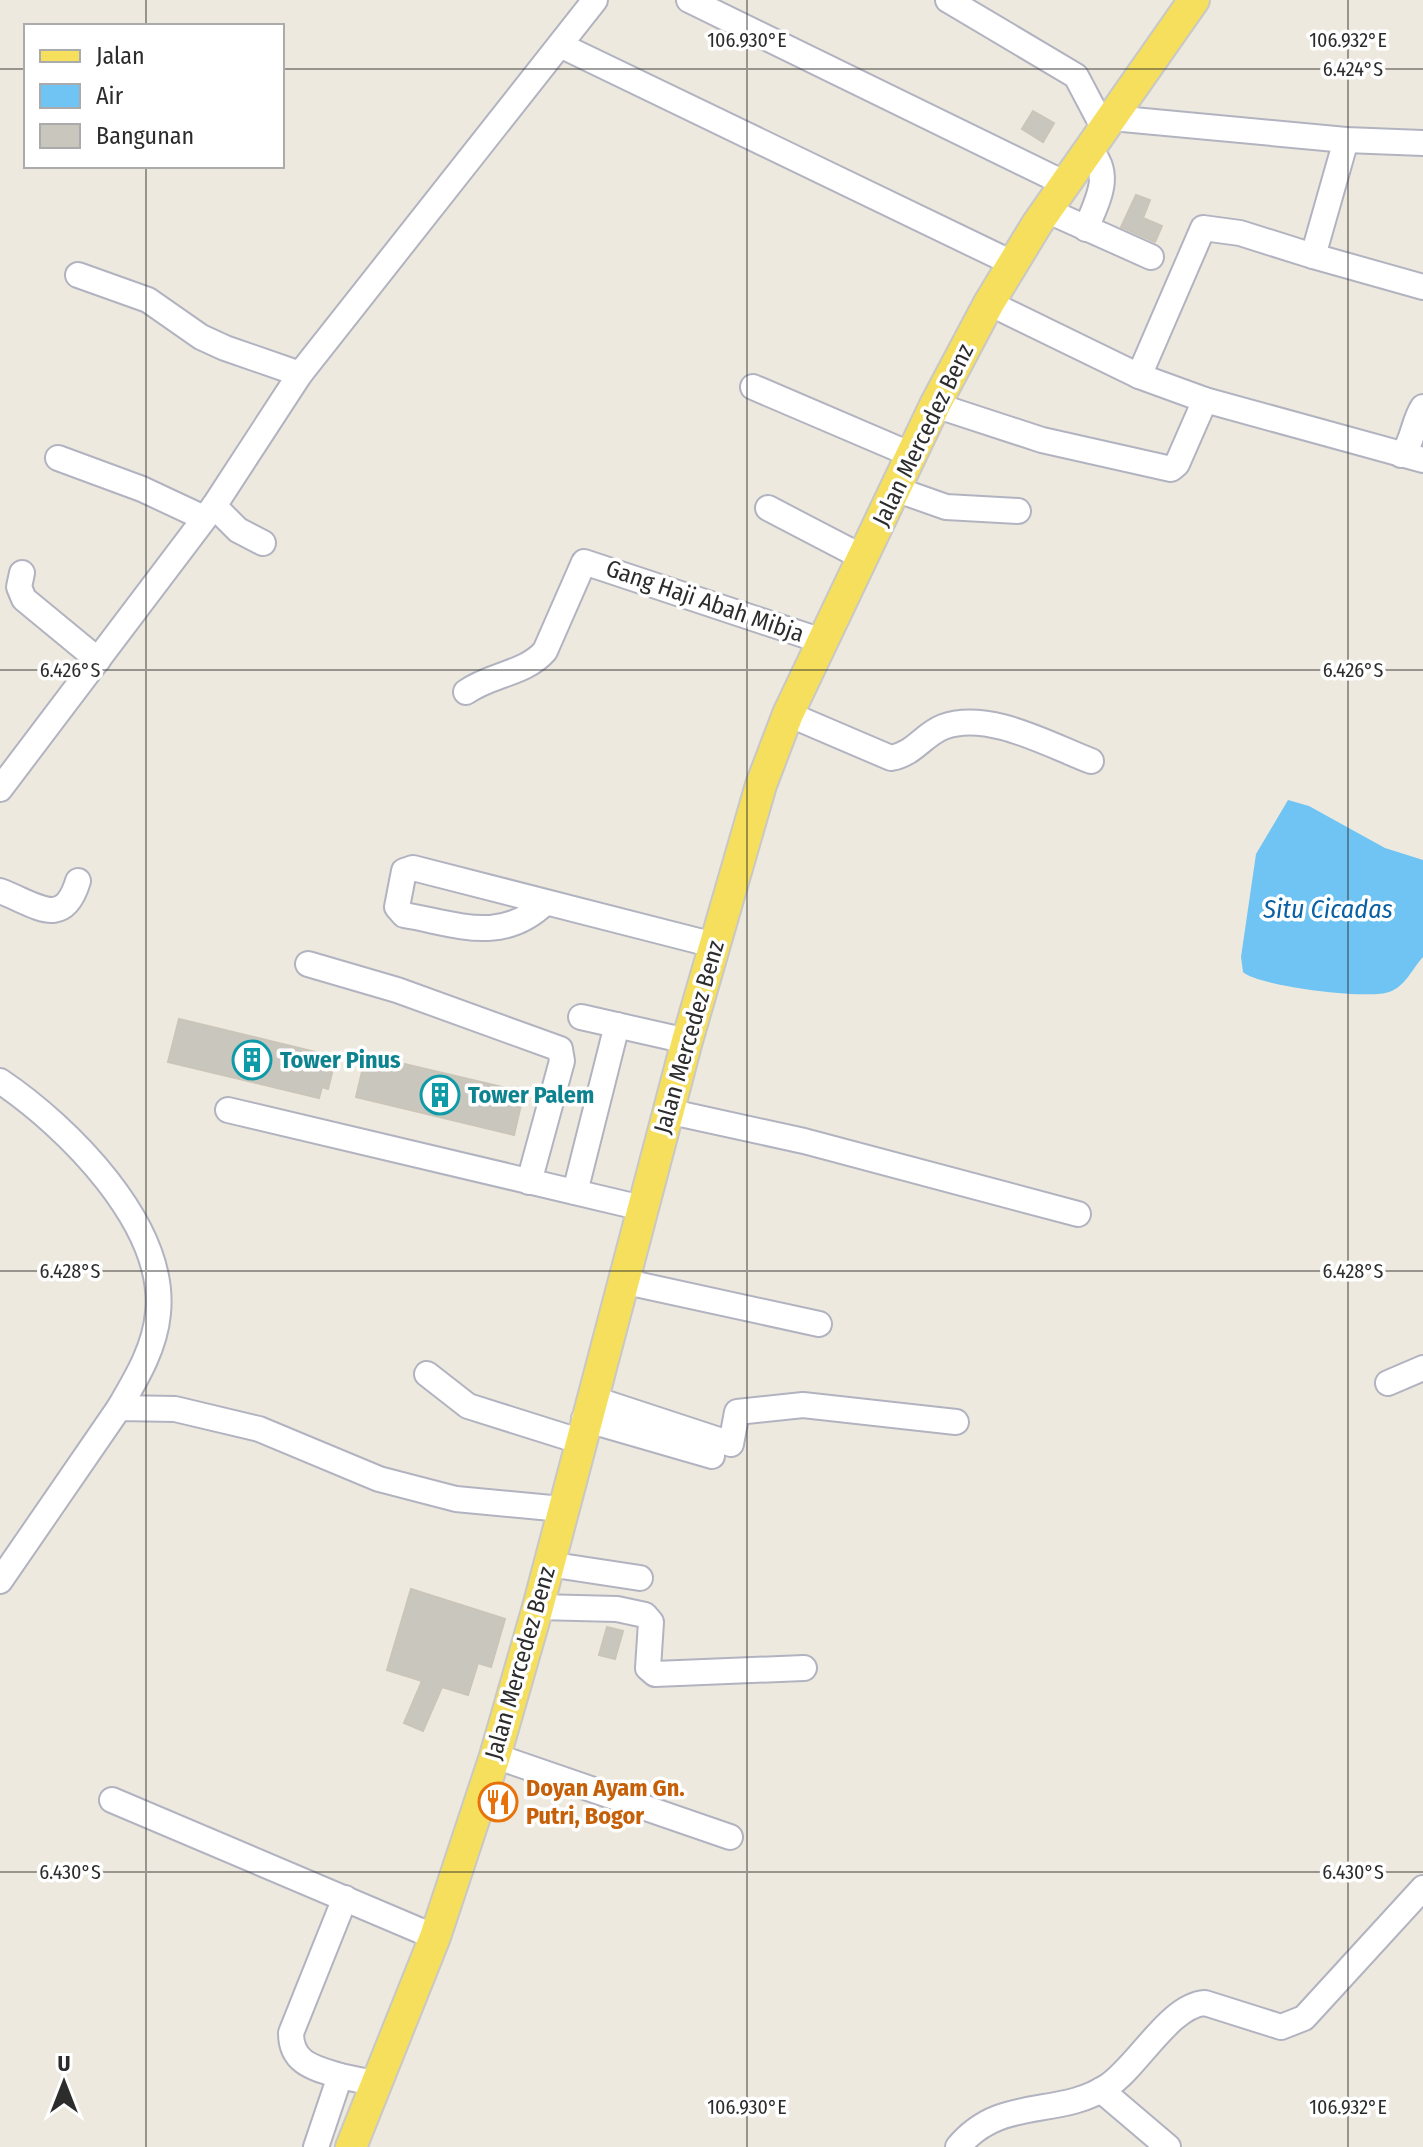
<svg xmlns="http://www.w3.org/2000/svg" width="1423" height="2147" font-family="'Fira Sans Condensed',sans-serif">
  <rect width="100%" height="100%" fill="#eee9de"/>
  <path fill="#6fc4f3" d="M1288,800L1309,806L1385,848L1423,860V957C1412,969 1405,987 1389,992C1369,1000 1257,986 1243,972L1241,957L1256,854Z"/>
  <g fill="#c9c7bd" stroke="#cac5b8" stroke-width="2">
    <path d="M1033,111L1054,123L1043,142L1022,129Z"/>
    <path d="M1136,195L1150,200L1143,218L1162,226L1155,242L1121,227Z"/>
    <path d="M179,1019L336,1057L328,1089L322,1087L319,1098L168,1062Z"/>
    <path d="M366,1055L524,1092L514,1135L356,1097Z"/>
    <path d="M411,1589L505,1619L491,1667L478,1663L468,1695L442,1687L423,1731L404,1723L422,1681L387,1670Z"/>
    <path d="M607,1627L623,1631L615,1659L599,1655Z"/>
  </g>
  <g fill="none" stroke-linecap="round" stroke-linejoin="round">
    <g stroke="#b2b3c0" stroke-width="28">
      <g id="minor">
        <path d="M689,0L1066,184"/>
        <path d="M948,0L1076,76L1104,129"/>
        <path d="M562,46L1012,263"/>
        <path d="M1112,118L1346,140L1423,143"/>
        <path d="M1346,140L1313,256L1423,287"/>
        <path d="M1046,210L1151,257"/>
        <path d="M1086,229C1097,200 1114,175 1089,149"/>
        <path d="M78,275L148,300L201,337L225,348L300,374"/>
        <path d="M989,303L1139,376L1205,400L1423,460"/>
        <path d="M1139,376L1203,228L1240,233L1313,256"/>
        <path d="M753,387L912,455"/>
        <path d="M935,405L1042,440L1171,469L1177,464L1205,400"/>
        <path d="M1401,455C1413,444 1413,421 1423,407"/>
        <path d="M58,458L142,489L204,518"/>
        <path d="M895,489L946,507L1018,511"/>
        <path d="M214,506L238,530L263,543"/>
        <path d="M768,508L862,557"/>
        <path d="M22,573L19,587L24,599L98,660"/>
        <path d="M466,692C491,674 525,674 545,651L584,562L822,641"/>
        <path d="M788,714L891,758C914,754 923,735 943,727C988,710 1049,745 1091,761"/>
        <path d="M0,789L214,506L300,374L595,0"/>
        <path d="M0,891C37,905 63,930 78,881"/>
        <path d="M546,902C502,945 457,924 404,915L397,907L404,871L413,868L714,945"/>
        <path d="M308,964L397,990L560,1049L562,1061L529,1182"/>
        <path d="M581,1017L687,1041"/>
        <path d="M0,1081C67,1126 167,1225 158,1313C155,1348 136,1379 119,1408"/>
        <path d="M228,1110L642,1208"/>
        <path d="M667,1111L804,1141L1078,1214"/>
        <path d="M575,1192L617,1025"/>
        <path d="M622,1281L819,1324"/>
        <path d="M427,1374L468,1406L579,1441"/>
        <path d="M1388,1383L1423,1368"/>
        <path d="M591,1398L731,1444L737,1412L803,1405L956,1422"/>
        <path d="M584,1419L712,1456"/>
        <path d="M548,1564L640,1578"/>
        <path d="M0,1581L119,1408L175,1409L259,1429L379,1479L456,1499L562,1509"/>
        <path d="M538,1607L617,1609L645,1615L651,1622L648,1668L655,1674L804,1668"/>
        <path d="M495,1756L730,1837"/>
        <path d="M112,1800L435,1937"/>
        <path d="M340,2076C315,2068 291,2064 291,2033L345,1898"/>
        <path d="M1101,2090L1168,2147"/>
        <path d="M316,2147L340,2076L378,2084"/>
        <path d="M958,2147C1001,2095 1058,2119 1108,2086C1138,2066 1170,2005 1205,2003L1281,2027L1304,2018L1423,1888"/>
      </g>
    </g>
    <g stroke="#c8c8c8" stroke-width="34">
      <path id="major" d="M351,2147L435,1937L495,1756L538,1607L687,1041L761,785L788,714L935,405L989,303L1037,224L1194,0"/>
    </g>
    <use href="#minor" stroke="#fff" stroke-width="24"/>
    <use href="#major" stroke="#f5df5c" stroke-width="30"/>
  </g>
  <path fill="none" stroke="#2c2c2c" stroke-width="2" stroke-opacity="0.45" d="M146,0V26M747,0V2147M1348,0V2147M0,69H26M282,69H1423M146,166V2147M0,670H1423M0,1271H1423M0,1872H1423"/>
  <defs>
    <g id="building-ring" transform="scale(2)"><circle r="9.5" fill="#fff" stroke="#0f9aa8" stroke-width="1.5"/><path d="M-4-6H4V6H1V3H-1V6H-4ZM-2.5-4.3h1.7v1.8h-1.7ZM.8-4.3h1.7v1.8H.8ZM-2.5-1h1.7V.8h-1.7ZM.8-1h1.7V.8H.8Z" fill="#0f9aa8"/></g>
    <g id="restaurant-ring" transform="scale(2)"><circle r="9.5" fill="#fff" stroke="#e8710a" stroke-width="1.5"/><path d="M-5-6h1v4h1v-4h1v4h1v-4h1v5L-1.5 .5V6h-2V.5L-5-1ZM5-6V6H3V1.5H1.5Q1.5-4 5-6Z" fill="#e8710a"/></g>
  </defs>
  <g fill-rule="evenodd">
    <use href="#building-ring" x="252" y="1060"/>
    <use href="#building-ring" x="440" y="1095"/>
    <use href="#restaurant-ring" x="498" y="1802"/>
  </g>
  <g text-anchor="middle" stroke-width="7" stroke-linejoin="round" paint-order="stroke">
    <g font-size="24" fill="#2c2c2c" stroke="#fff">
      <text transform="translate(923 435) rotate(-64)" y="8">Jalan Mercedez Benz</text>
      <text transform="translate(705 601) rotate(19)" y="8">Gang Haji Abah Mibja</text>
      <text transform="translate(689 1037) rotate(-74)" y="8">Jalan Mercedez Benz</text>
      <text transform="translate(520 1663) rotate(-74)" y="8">Jalan Mercedez Benz</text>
    </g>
    <g font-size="24" font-weight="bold" fill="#0d838f" stroke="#fff" text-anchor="start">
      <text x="280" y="1068">Tower Pinus</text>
      <text x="468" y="1103">Tower Palem</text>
    </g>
    <g font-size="24" font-weight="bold" fill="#c56008" stroke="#fff" text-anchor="start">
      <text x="526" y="1796">Doyan Ayam Gn.<tspan x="526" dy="28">Putri, Bogor</tspan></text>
    </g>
    <g font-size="26" font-style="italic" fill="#0960a3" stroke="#fff">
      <text x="1328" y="918">Situ Cicadas</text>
    </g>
  </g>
  <g font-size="20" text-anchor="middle" fill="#2c2c2c" stroke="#fff" stroke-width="7" stroke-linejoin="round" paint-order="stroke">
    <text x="747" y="47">106.930°E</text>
    <text x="1348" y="47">106.932°E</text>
    <text x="1353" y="76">6.424°S</text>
    <text x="70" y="677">6.426°S</text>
    <text x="1353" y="677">6.426°S</text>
    <text x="70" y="1278">6.428°S</text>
    <text x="1353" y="1278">6.428°S</text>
    <text x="70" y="1879">6.430°S</text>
    <text x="1353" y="1879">6.430°S</text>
    <text x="747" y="2114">106.930°E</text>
    <text x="1348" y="2114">106.932°E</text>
  </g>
  <rect x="24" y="24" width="260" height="144" fill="#ffffff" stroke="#ababab" stroke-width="2"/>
  <rect x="40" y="50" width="40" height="12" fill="#f5df5c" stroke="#ababab" stroke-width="2"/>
  <text x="96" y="64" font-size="24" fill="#2c2c2c">Jalan</text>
  <rect x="40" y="84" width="40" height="24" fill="#6fc4f3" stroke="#ababab" stroke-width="2"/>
  <text x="96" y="104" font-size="24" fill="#2c2c2c">Air</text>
  <rect x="40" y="124" width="40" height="24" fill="#c9c7bd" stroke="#ababab" stroke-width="2"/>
  <text x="96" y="144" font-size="24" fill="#2c2c2c">Bangunan</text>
  <g transform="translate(64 2083)" stroke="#ffffff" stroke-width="6" paint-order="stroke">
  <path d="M0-6L14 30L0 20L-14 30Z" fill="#2c2c2c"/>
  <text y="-12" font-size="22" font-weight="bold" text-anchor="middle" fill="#2c2c2c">U</text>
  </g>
</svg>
